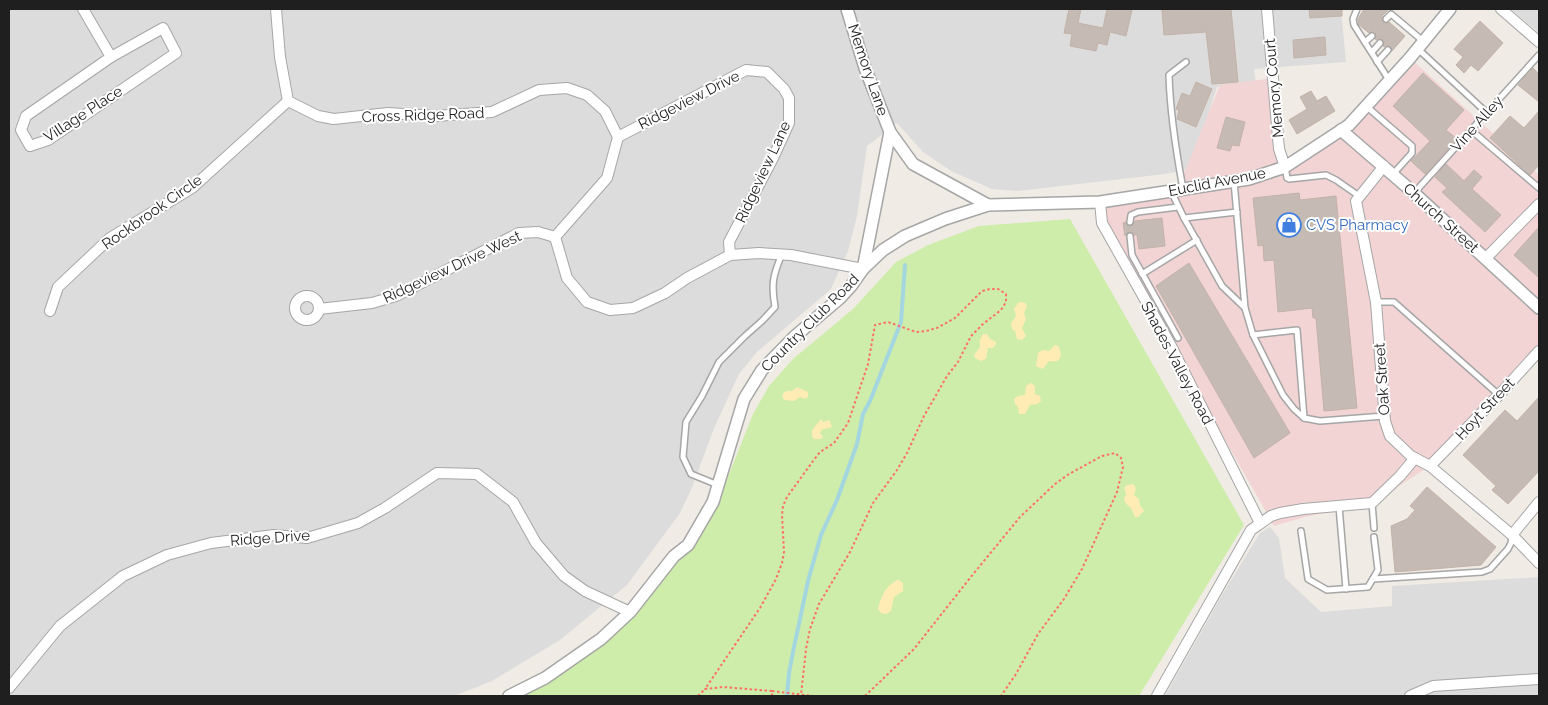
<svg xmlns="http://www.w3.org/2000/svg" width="1548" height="705" font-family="Raleway,sans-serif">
  <rect width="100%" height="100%" fill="#f0ece5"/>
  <g fill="#dddcdc">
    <path d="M9,9H1341L1346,62L1254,69L1256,84L1217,87L1191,169L1165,174L1018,191L992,189L951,171L923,152L897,123L867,146L857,216L848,251L831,289L757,352L739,374L715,426L691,490L680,513L627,585L560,640L492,681L454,696H9Z"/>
    <path d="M1511,9H1539V33Z"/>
    <path d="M1270,527L1279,538L1285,578L1321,612L1392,606V586L1539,577V696H1165L1222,595L1260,533Z"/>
  </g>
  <path fill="#f2d4d5" d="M1410,58L1539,175V351L1430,466L1372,503L1305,517L1274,526L1102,223L1100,202L1177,190L1220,85L1273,78L1285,166L1357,116Z"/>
  <path fill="#ceecaa" d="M1070,219L1244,525L1139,696H520L604,643L717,504L753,414L769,386L793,359L853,309L896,262L928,245L979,226Z"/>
  <g fill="#ffecb5">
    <path d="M1021,302L1025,303L1027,306L1024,313L1026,319L1022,328L1026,336L1022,340L1017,339L1015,331L1012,329L1011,323L1016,316L1014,309L1018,303Z"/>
    <path d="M983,334H987L990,339L996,342V344L993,348H988L986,359L981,361L975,358L974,355L980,347V340Z"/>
    <path d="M1055,345L1058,346C1061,349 1063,360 1056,361C1054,362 1052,361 1049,361L1043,369L1036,366L1038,353L1043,350L1049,351Z"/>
    <path d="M1031,383L1035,386V394L1040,396L1041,401L1037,404L1030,405L1025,414H1019L1018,407L1015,404L1014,399L1018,396L1025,395L1026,386Z"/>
    <path d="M797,387L808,392V397L805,399L800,397L794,401L784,400L782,395C785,390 788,391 792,391Z"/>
    <path d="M821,419L823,422L829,420L832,427L821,430L820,433L823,437L821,439H814L812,436V430Z"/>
    <path d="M1133,484L1136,488L1134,495L1139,499L1140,505L1144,511L1138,517H1135C1133,514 1133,511 1131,508C1128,505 1125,504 1124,499L1126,494L1124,488L1127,485Z"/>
    <path d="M897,580H899L903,583V591L894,597L891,611L886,614L881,613L878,609C881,596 885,587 897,580Z"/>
  </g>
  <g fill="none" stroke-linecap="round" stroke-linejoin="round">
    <path stroke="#a4d6df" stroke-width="4" d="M787,696L789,673L793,652L808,581L821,535L837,500L857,444L863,414L870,401L901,322L905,265"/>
  </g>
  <g fill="#c5bbb4" stroke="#c3b2a7">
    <path d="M1069,9H1081L1078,23L1103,28L1107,9H1123L1132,10L1126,36L1110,32L1107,45L1098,43L1096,51L1070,46L1072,34L1064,33Z"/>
    <path d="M1180,9H1231L1238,82L1212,84L1206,32L1164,35L1162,10Z"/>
    <path d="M1309,9H1342V16L1310,18Z"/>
    <path d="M1364,9H1389L1382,16L1383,22L1385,23L1389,22L1405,36L1392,51L1389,46L1385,47L1383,46L1384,42L1382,39L1377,40L1375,39L1376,36L1375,33L1372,32L1369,33L1358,24V19Z"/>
    <path d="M1480,21L1503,43L1478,71L1471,65L1464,73L1456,65L1463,57L1454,49Z"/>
    <path d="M1325,37L1326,55L1294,58L1293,40Z"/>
    <path d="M1533,68L1539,74V102L1518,85Z"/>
    <path d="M1423,73L1464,110L1446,130L1457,139L1425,174L1411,161L1430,141L1393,106Z"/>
    <path d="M1196,82L1212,89L1196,127L1177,119L1179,110L1176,109L1182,93L1190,96Z"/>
    <path d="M1311,91L1317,101L1326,96L1335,111L1297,134L1289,120L1307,109L1300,97Z"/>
    <path d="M1539,111V165L1530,175L1490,138L1510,116L1524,128Z"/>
    <path d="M1226,117L1245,122L1239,146L1232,145L1230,151L1217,148Z"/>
    <path d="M1446,164L1464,181L1474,170L1482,177L1472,189L1501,215L1485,232L1442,192L1447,188L1435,177Z"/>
    <path d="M1299,193L1300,200L1336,196L1357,408L1324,411L1316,318H1313L1312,308L1278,312L1274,260L1264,261L1263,245L1258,246L1253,198Z"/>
    <path d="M1162,218L1165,246L1139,249L1137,235H1134L1132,232H1129L1125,236L1123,223L1126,222L1127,225L1130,226L1133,225L1135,221Z"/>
    <path d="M1539,227V278L1514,255Z"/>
    <path d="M1189,263L1290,433L1254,458L1156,286Z"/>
    <path d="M1539,397V471L1508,504L1492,490L1496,486L1463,455L1505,410L1517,421Z"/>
    <path d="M1427,487L1496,547L1481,565L1395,572L1391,526L1407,519L1415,510L1410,506Z"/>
  </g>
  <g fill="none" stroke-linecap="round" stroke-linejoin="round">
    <g stroke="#a6a6a6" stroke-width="8">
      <g id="service">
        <path d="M1357,9L1353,19L1354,25L1389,80"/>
        <path d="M1386,19L1391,14L1423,41"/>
        <path d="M1365,42L1372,36"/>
        <path d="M1418,49L1487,113"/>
        <path d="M1372,52L1380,43"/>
        <path d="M1377,62L1388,50"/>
        <path d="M1366,106L1412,146V153L1393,174"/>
        <path d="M1471,130L1539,188"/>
        <path d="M1285,167L1287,178L1289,179L1326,175L1336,180L1359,196"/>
        <path d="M1234,181L1245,308L1253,335L1283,395L1294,409L1304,418L1320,421L1384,416"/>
        <path d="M1183,189C1176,151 1170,113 1169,75L1186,62"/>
        <path d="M1171,191L1184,218L1237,212"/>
        <path d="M1415,192L1539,55"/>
        <path d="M1184,218L1222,286L1245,308"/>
        <path d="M1130,222L1131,215L1138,212L1178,207"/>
        <path d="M1130,236L1132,255L1178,338"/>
        <path d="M1142,274L1197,240"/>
        <path d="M1376,302H1394L1499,395"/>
        <path d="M1253,335L1297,330L1304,418"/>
        <path d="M718,485L691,474L683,457L686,422L702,396L719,362L745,336L762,321L775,307C771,284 773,275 782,254"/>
        <path d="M1372,503L1374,528"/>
        <path d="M1339,506L1346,589"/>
        <path d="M1301,531L1308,579L1327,590L1368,587L1378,570L1374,537"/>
        <path d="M1373,579L1482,572L1490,569L1508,549L1511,543L1512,535"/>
      </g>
    </g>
    <g stroke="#a6a6a6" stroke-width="12">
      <g id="minor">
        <path d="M83,9L111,57"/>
        <path d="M276,9L280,57L288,101L318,116L334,119L388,113L435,116L492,112L539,90L567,88L587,95L605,111L618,137L607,178L555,237L567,278L587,302L610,310L633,308L665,293L687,278L730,255L759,253L791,255L863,269"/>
        <path d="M1267,9L1279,149L1285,167"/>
        <path d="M1501,9L1539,42"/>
        <path d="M163,28L176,53L48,140L30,146L21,130L26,116L111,57Z"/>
        <path d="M618,137L746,70L767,72L784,89L789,98V123L773,158L729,242L730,255"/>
        <path d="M1384,166L1356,201L1376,302L1385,421L1390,436L1411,456L1430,466L1512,535L1539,563"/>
        <path d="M1100,202L1102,223L1170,344L1260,523"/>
        <path d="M1486,258L1539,204"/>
        <circle cx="307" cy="308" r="12"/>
        <path d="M319,309L372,303L396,296L519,233L538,232L555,237"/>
        <path d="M50,311L58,287L110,238L192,188L288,101"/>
        <path d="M1430,466L1499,395L1539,351"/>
        <path d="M1512,535L1539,502"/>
        <path d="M9,688L60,626L123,576L167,555L211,543L274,535L307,538L358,523L385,508L437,473L477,474L513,502L536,543L564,576L585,591L630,612"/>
        <path d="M1157,696L1251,530L1271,516L1280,513L1303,509L1372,503L1400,476L1415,458"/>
        <path d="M1410,696L1433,686L1539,679"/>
      </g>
    </g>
    <g stroke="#a6a6a6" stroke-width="14">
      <g id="tertiary">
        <path d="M847,9L865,68L890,132L913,164L988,205"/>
        <path d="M1341,130L1414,193L1539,308"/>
        <path d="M863,269L883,250L905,236L945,219L988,205L1100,202L1249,179L1285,167L1349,125L1410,58L1450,9"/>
        <path d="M509,696L545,678L601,639L630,612L674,556L688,545L713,502L744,399L762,370L794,337L840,298L851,286L863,269L890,132"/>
      </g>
    </g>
    <g stroke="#fe6f68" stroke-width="2" stroke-dasharray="2.5 2.5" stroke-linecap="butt">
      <path d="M772,691L723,687L705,689L760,608L776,579L782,563L784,552L782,515L783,506L787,497L813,461L820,452L834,443L848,423L868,364L875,325L888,322L916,332L926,331L937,328L955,318L982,291L990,289H998L1006,294V302L1001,310L983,324L971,336L958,362L947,376L924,416L907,453L897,470L873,503L850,552L819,604L810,629L806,649L801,695"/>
      <path d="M698,696L705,689"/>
      <path d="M772,696V691L813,696"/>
      <path d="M865,696L914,649L970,578L1020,517L1055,484L1069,474L1102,456L1115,453L1121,458L1123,467L1117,492L1082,569L1064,599L1038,634L1016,674L1001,696"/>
    </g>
    <use href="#service" stroke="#fff" stroke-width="5"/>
    <use href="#minor" stroke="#fff" stroke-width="10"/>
    <use href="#tertiary" stroke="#fff" stroke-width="11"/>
  </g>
  <defs>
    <g id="shop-ring" transform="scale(1.25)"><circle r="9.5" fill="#fff" stroke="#3f7fe0" stroke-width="1.5"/><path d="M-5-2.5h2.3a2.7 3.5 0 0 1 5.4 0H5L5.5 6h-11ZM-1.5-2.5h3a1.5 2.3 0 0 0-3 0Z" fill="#3f7fe0"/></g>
  </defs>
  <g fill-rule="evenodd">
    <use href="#shop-ring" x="1289" y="225"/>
  </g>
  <g text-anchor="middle" stroke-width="4" stroke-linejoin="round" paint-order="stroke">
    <g font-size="15" fill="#1f1f1f" stroke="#fff">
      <text transform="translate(868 70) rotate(71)" y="5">Memory Lane</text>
      <text transform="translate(1274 88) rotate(-95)" y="5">Memory Court</text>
      <text transform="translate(689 100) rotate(-27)" y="5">Ridgeview Drive</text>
      <text transform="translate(83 114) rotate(-33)" y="5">Village Place</text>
      <text transform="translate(423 115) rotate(-2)" y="5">Cross Ridge Road</text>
      <text transform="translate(1477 124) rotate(-48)" y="5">Vine Alley</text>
      <text transform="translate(763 172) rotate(-65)" y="5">Ridgeview Lane</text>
      <text transform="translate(1217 182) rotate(-11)" y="5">Euclid Avenue</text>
      <text transform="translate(152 212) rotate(-35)" y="5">Rockbrook Circle</text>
      <text transform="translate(1441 218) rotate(42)" y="5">Church Street</text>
      <text transform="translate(452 267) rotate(-25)" y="5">Ridgeview Drive West</text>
      <text transform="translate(810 323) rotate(-45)" y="5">Country Club Road</text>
      <text transform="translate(1177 363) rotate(62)" y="5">Shades Valley Road</text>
      <text transform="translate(1382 379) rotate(-94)" y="5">Oak Street</text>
      <text transform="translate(1485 409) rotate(-47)" y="5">Hoyt Street</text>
      <text transform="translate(270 538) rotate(-4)" y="5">Ridge Drive</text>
    </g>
    <g font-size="15" fill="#366cbe" stroke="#fff" text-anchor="start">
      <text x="1306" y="230">CVS Pharmacy</text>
    </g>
  </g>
  <rect width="1548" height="705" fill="none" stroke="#1f1f1f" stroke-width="20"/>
</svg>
